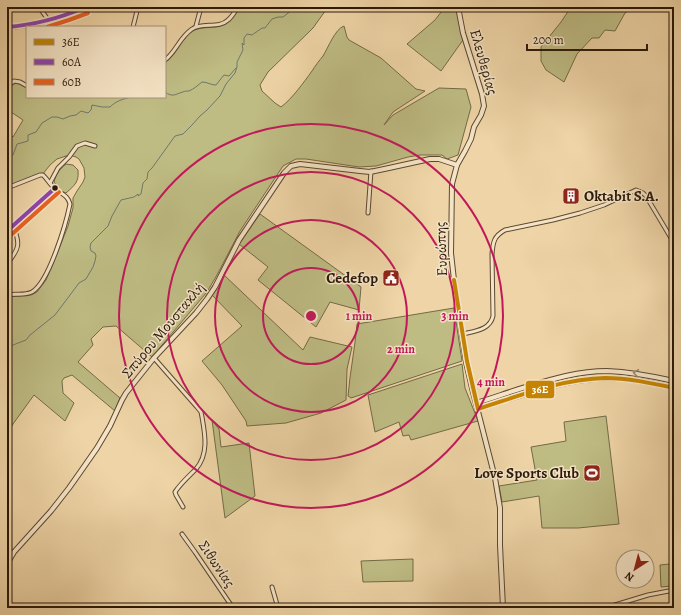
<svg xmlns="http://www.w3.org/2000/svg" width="681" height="615" font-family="Alegreya,serif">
  <rect width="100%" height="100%" fill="#eed4a6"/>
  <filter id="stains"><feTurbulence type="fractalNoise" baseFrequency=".005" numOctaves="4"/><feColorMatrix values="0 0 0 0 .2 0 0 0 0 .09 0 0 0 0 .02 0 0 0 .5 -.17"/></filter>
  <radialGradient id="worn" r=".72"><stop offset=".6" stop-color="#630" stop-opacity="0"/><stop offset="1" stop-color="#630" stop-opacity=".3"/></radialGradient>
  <g fill="#bebb83" stroke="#746a46">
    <path d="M239,7H328L313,28L268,72L260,85L262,91L275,103L281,107C292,99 304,82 312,71C315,66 319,61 323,56C328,48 335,29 344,26L347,37L349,40L381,58L416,89L425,91L393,112L384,125L393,115L439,88L466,89L471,107L458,155L447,159L442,155H420L408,157L376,166L359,167L306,159H296L283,166L240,231L217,275L207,292L152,357L116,326L103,327L91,339L93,345L78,362L120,398L115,411L72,375L64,378L62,381L63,393L74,403L65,421L34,395L13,424L7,434V297L31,295L37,292L46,280L53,264L68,226L73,208V198L77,191L83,182L85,177L84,168L79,159L76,157L69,155L57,159L50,165L42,175L7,187V133L13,137L23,120L8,110L9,90L11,85C17,82 21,84 27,87V97H165V61C175,56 178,42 187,35C201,23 213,31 225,24C231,20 235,12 239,7Z"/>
    <path d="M445,7H457L463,40L441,71L407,44L435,20Z"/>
    <path d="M571,7H646L641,10L632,8L625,13L615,31L605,30L599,38H592L577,54L564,82L546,70L541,61V47L561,22Z"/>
    <path d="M66,164L73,165L78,170C79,182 75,185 66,193L61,191L54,182C56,174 59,170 66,164Z"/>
    <path d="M260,214L361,287L359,310L330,302L316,327L258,280L268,267L239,244Z"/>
    <path d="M224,275L303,350L310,337L352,347L347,369L346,400L321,413L286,423L247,426L246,421L222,385L202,361L242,326L212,295Z"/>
    <path d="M454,308L462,361L351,398L348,396C350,372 355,348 357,324Z"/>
    <path d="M462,364L465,388L478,421L411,440L409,435L403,436L399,422L375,432L368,395Z"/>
    <path d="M606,416L619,524L578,528H542L539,496L502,502L499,486L537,480L531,447L566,441L564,422Z"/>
    <path d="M212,420L219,429L221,447L249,443L255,496L225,518Z"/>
    <path d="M413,559V581L363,582L361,561Z"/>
    <path d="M670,564L672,586L661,587L660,565Z"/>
  </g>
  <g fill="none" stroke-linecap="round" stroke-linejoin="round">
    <g stroke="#6e786b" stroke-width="1">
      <path d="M165,92C173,98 175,94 183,92C184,91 188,91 189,91C194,89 198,85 202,82C208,82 210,85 216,85L224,75L229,76L236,68"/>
      <path d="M7,157L13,155L17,144L21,143L28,141V135L36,132L42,123L52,117H57L63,119L70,116L76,115L81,111L88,113L91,110L92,105L102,107H110C116,101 123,99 131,97"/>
      <path d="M7,349L13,345L26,340L30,335L55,315L79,283L86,279L93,267L95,261L96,256L95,253L91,251L90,247L91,243L108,226L112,216L121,200L134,197L138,194V196L141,194L143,183L147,179L148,172L152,168L175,136L183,134L192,125L200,116L207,110L220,96L226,84L235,73L237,67V62L243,50L242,43L244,45V38L247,34L252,35L262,28H265L272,19L278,17H283L296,7"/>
    </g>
    <g stroke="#5c4831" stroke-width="5">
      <g id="minor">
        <path d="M39,7L49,21"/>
        <path d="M58,19L60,27"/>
        <path d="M196,26L200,11L198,7"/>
        <path d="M133,27L138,7"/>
        <path d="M165,60C176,52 179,38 192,29C202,22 219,29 228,20C232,17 235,11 238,7"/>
        <path d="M7,88L9,85L14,81L20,82L27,86"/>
        <path d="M50,183L58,168L69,157L77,146L85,143L95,146"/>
        <path d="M7,188L40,175H43C47,179 50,184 54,188C61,194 68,195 70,204C66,224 49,282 32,292C24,296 15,293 7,295"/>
        <path d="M368,213L371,171"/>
        <path d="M7,264C19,249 21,244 13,226"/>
        <path d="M463,334C475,331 490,330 493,316L492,254C493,242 494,236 505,230L553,220L580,213L604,205L636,190L643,193L646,196L674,243"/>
        <path d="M154,358L197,407L201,412L202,417C205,434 209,454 196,469C189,476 181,483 175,492L176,495L183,507"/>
        <path d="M182,534L195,552L233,608"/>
        <path d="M272,587L278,608"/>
        <path d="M605,608L648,595L674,590"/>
      </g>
    </g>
    <g stroke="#5c4831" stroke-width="6">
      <g id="tertiary">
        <path d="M458,7L463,33L482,94L484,106L481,115L474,127L471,139L465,151L457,165L452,184L451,253L454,280L466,362L472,388L495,478L500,508V545L503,608"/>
        <path d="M7,27C35,26 60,18 86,7"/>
        <path d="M7,231L55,188"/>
        <path d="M476,403C493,398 509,392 526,387C552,379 579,371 607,371C630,372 652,376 674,381"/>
        <path d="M478,409C523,395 575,374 623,379C640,380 657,384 674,388"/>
        <path d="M7,564L14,552L51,511L69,488L81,471L97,448L110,426L122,400L126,393L154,358L196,313L207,299L215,287L239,240L284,173L291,166L300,164L360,171L370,172L389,168L430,159H439L457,165"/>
      </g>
    </g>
    <use href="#minor" stroke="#f4e3c5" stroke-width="3"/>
    <use href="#tertiary" stroke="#f4e3c5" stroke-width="4"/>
    <g stroke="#f4e3c5" stroke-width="7">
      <path id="bus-1" d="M454,280L467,361L478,409C519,396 561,379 605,378C628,378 651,383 674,388"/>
    </g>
    <g stroke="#f4e3c5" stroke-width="7">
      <g id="bus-2">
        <path d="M7,27C35,25 60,18 86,7"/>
        <path d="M7,231L55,188"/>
      </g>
    </g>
    <g stroke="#f4e3c5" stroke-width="7">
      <g id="bus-3">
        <path d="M47,27L69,20L88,13"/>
        <path d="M11,235L59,192"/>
      </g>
    </g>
    <use href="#bus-1" stroke="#c48302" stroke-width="4"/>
    <use href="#bus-2" stroke="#8e44ad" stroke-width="4"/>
    <use href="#bus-3" stroke="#e86121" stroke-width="4"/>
  </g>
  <defs><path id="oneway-chevron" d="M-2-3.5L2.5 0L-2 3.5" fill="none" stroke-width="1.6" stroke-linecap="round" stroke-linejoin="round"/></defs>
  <use stroke="#9a8871" href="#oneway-chevron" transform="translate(636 373) rotate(-173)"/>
  <g fill="none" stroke="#c2185b" stroke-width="2">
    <circle cx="311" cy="316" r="48"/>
    <circle cx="311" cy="316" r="96"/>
    <circle cx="311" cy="316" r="144"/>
    <circle cx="311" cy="316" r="192"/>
  </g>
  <defs>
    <g id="building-square" transform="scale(0.9)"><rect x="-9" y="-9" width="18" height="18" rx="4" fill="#8f2418" stroke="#f4e3c5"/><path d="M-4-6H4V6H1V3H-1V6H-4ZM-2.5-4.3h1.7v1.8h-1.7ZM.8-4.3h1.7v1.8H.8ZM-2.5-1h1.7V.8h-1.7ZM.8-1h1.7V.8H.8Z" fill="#fff"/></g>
    <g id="civic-square" transform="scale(0.9)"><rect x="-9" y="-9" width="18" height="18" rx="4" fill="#8f2418" stroke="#f4e3c5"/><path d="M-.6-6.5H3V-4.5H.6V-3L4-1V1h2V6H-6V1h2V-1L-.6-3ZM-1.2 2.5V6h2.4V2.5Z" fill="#fff"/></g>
    <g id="stadium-square" transform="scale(0.9)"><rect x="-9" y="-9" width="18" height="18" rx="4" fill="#8f2418" stroke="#f4e3c5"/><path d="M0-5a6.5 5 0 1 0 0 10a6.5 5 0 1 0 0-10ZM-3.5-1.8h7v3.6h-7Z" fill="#fff"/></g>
  </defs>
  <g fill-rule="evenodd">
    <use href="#building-square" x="571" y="196"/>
    <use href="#civic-square" x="391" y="278"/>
    <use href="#stadium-square" x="592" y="473"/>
  </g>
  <circle fill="#2b190a" stroke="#f4e3c5" stroke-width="1.5" cx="55" cy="188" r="3.5"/>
  <g text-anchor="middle" stroke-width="3" stroke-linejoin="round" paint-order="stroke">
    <g font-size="15" fill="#2b190a" stroke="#f4e3c5">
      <text transform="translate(484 62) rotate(74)" y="5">Ελευθερίας</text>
      <text transform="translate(441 249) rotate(-92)" y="5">Ευρώπης</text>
      <text transform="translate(163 330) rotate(-50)" y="5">Σπύρου Μουστακλή</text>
      <text transform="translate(217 564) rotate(56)" y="5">Σιθωνίας</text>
    </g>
    <g font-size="15" font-weight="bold" fill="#2b190a" stroke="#f4e3c5" text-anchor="end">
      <text x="584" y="201" text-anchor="start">Oktabit S.A.</text>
      <text x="378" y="283">Cedefop</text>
      <text x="579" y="478">Love Sports Club</text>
    </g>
  </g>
  <circle cx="311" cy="316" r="6" fill="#c2185b" stroke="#f4e3c5" stroke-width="2"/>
  <g font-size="12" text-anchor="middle" font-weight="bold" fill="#c2185b" stroke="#f4e3c5" stroke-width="3" stroke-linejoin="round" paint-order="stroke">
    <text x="359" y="320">1 min</text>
    <text x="455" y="320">3 min</text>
    <text x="401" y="353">2 min</text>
    <text x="491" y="386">4 min</text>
  </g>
  <rect stroke="#f4e3c5" stroke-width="1.5" x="525" y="380" width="30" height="19" rx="4" fill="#c48302"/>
  <g font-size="11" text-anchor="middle" font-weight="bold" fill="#fff">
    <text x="540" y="393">36Ε</text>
  </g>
  <rect width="681" height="615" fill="none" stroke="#eed4a6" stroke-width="24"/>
  <rect x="8" y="8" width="665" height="599" fill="none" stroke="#2b190a" stroke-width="2"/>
  <rect x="12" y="12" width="657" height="591" fill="none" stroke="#2b190a"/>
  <rect x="26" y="26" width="140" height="72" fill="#f4e3c5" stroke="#a4927a"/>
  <rect x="34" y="39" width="20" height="6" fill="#c48302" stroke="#a4927a"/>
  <text x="62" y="46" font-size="12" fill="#2b190a">36Ε</text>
  <rect x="34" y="59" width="20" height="6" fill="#8e44ad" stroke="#a4927a"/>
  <text x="62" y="66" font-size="12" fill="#2b190a">60Α</text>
  <rect x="34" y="79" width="20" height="6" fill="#e86121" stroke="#a4927a"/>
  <text x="62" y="86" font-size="12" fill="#2b190a">60Β</text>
  <g transform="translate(635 569) rotate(216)"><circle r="19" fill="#f4e3c5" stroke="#a4927a"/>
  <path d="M0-3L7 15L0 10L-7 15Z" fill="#8f2418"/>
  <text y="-6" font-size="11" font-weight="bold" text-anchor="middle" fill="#2b190a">N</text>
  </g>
  <path d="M527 44v6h120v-6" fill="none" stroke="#2b190a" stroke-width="2"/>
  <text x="533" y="44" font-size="12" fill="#2b190a" stroke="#f4e3c5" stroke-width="3" paint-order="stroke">200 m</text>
  <rect width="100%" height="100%" filter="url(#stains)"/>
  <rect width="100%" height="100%" fill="url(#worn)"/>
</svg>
